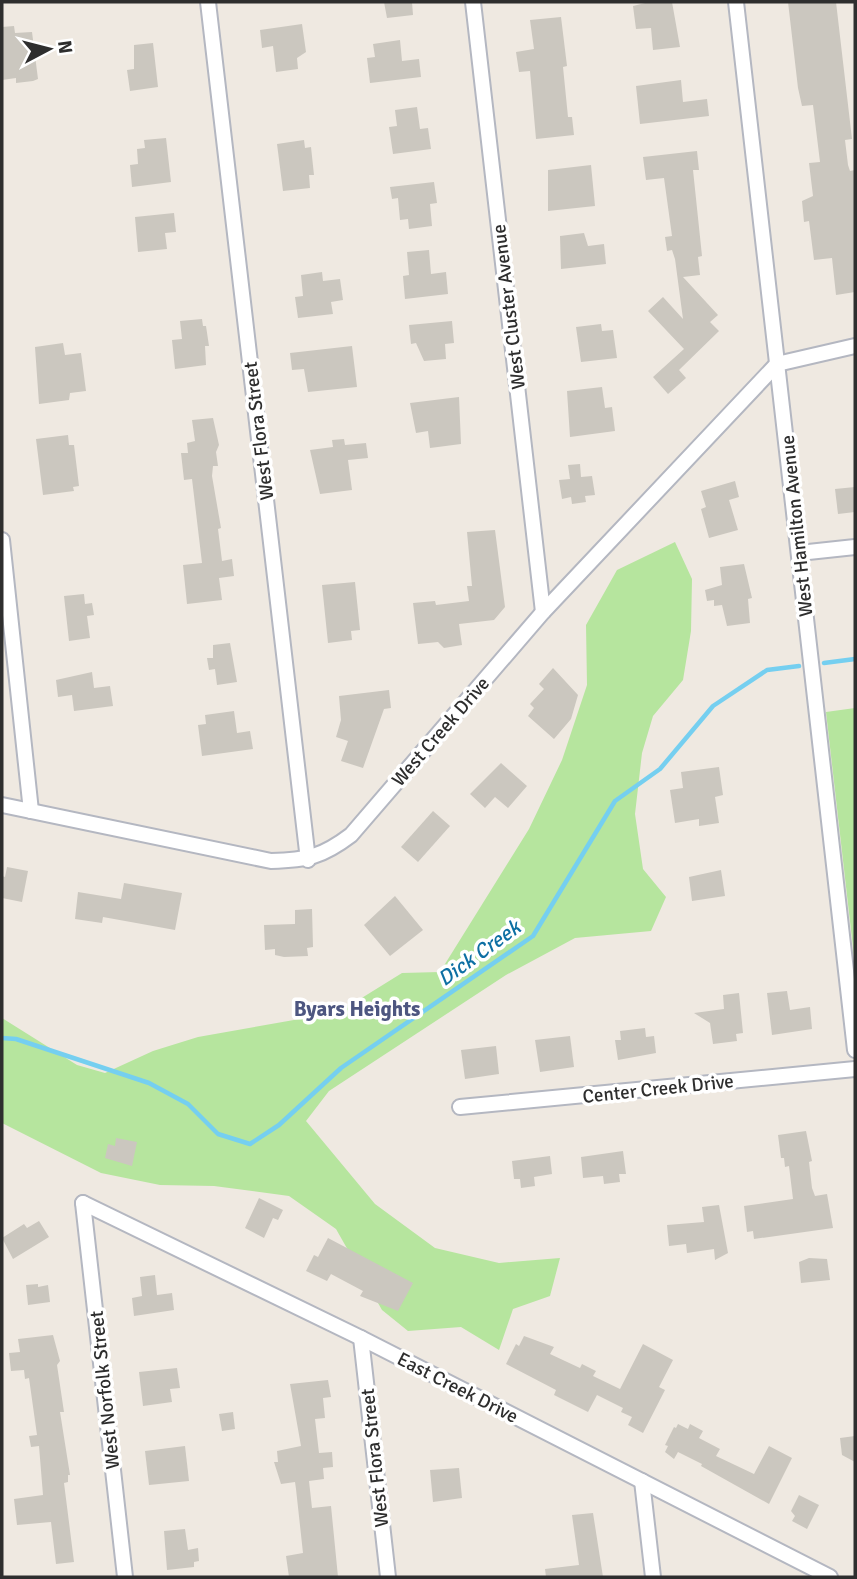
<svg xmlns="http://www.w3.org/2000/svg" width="857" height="1579" font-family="Signika,sans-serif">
  <rect width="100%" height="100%" fill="#efe9e1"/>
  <g fill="#b6e59e">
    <path d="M675,542L692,579L691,631L683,680L653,716L642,753L635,814L643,869L666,897L651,931L575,938L506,975L329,1091L306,1121L375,1204L435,1248L499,1263L560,1258L550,1296L513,1309L499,1350L461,1327L408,1331L382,1310L336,1229L289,1196L214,1186L160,1185L101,1173L2,1123V1018L77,1065L105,1073L153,1051L198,1037L311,1017L352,1004L402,973L440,972L529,829L562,760L587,685L586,625L617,570Z"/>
    <path d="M855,708V965L826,712Z"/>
  </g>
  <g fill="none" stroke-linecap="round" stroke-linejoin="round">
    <g stroke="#75cff0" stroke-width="4.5">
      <path d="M824,663L855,659"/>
      <path d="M2,1038L16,1039L149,1083L188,1104L218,1134L250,1144L279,1125L341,1068L533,936L615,801L660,769L713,706L767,670L799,666"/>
    </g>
  </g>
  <g fill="#cbc7bf">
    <path d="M384,2H412L413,15L387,18Z"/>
    <path d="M649,2H672L680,47L653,50L651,28L636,29L633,6Z"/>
    <path d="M788,2H836L852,139L845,140L848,165L850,171L855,170V292L836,295L832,258L814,260L809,221L804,222L802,201L813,196L809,163L820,162L813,105L802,106L798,88Z"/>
    <path d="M561,17L567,66L563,67L568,117H572L574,135L536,139L530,71L519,72L516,52L534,49L530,20Z"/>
    <path d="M302,24L306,52L297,58L298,69L276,72L273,46L262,48L260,30Z"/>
    <path d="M14,26L15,33L32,32L38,79L33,81L16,83V78L2,80V27Z"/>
    <path d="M400,40L402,61L419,59L421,77L370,83L367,58L375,57L373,44Z"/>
    <path d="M153,43L158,87L130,91L127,70L134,69V45Z"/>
    <path d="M681,80L683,102L707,99L709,116L640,124L636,86Z"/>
    <path d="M417,107L420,129L428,128L431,149L393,154L389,127L397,126L395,110Z"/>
    <path d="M166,138L171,182L132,187L130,165L138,164L137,149L145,148L144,140Z"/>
    <path d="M304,140L305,148L311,147L314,175H309L310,188L283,191L277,144Z"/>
    <path d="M697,151L699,170H693L702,256L698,257L700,275L683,277L718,315L710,322L719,331L679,370L686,378L668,394L653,377L684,349L648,311L663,297L683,319L675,259L672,250L667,251L665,237L672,236L664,178L646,180L643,157Z"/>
    <path d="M591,165L595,206L548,211V170Z"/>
    <path d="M434,182L437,203L430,204L432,226L409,229L408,219L400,220L398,198L392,199L390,187Z"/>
    <path d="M174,213L176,232L165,233L167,249L138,252L135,217Z"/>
    <path d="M584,233L588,246L604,244L606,264L561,269L560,236Z"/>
    <path d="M429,250L431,274L446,272L448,294L405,299L403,276L409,275L407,252Z"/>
    <path d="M322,272L323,281L340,279L343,300L331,302L333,314L298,318L295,297L303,296L301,275Z"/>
    <path d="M202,319L203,326H206L209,346H205L206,365L175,369L172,340L182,339L180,321Z"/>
    <path d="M452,321L454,343L445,344L446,359L424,361L416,343L411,344L409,325Z"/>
    <path d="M601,324L602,331L613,330L617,358L581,362L576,327Z"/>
    <path d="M63,343L65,355L81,353L86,391L70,393L69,400L39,404L35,347Z"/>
    <path d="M352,346L357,387L308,392L304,369L292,370L290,353Z"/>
    <path d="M602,387L605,408L612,407L615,431L570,437L567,391Z"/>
    <path d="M459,397L461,444L430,448L428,431L416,433L410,403Z"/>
    <path d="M213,418L219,445L216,452L218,466H213L212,476L221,528L218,529L222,561L232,559L234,576L219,578L222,600L187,604L183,565L202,563L192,479L184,480L181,453H188L187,443L195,441L192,420Z"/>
    <path d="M68,435L69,445H74L79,486L73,487L74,491L43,495L36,439Z"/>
    <path d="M344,439L345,445L366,443L368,458L348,460L352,490L320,494L310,450L333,447L332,440Z"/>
    <path d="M580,464L581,477L592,476L595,495L585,496L586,502L572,504L571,497L562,499L559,480L570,479L568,465Z"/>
    <path d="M735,481L739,497L729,500L738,530L709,538L701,509L706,507L701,491Z"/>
    <path d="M855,487V512L838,514L835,489Z"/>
    <path d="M495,530L505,607L494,620L459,624L462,645L444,648L438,642L418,644L413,603L435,601L436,605L469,601L467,586H472L467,532Z"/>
    <path d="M744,564L752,598L748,599L750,623L727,626L722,605L714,606V600L707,601L705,590L722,585L720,567Z"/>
    <path d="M355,582L360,630L351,631L352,640L328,643L322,585Z"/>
    <path d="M84,594L85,604L92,603L94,615L87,616L90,638L69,641L64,596Z"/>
    <path d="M230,643L237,682L217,685L215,669L209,670L207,658H213V645Z"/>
    <path d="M553,668L578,695L571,719L554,739L528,716L534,708L530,704L544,689L539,684Z"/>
    <path d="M92,672L94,688L110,686L113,706L74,711L72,695L58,697L56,680Z"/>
    <path d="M389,690L391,708L384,709L363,768L341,761L348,741L336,737L341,720L339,696Z"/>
    <path d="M234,711L237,733L250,731L253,749L202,756L198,725L206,724L205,715Z"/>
    <path d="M501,763L527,786L508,808L495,797L485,808L470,794Z"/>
    <path d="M719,767L723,795L715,797L719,823L699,826V819L675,823L670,790L683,788L681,772Z"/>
    <path d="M433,811L450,826L418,862L401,847Z"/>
    <path d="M7,867L28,871L22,902L2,898V876L5,877Z"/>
    <path d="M721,870L725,896L692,901L689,877Z"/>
    <path d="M124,883L182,893L175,930L103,917L102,923L75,919L78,892L121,899Z"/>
    <path d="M395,896L423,930L390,956L364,925Z"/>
    <path d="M312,909L313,947L307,948L308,956L284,957L275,955V949L265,950L264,925L295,924V910Z"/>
    <path d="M787,991L790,1010L810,1007L812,1029L772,1035L767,993Z"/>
    <path d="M739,993L743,1033L736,1034L737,1041L713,1044L710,1023L694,1013L724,1009L723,995Z"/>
    <path d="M645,1028L646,1037L654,1036L656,1053L618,1060L615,1040H621L620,1031Z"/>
    <path d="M570,1036L574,1067L540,1072L535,1040Z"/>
    <path d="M496,1046L499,1074L465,1079L461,1050Z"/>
    <path d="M806,1131L812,1161L809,1162L812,1188L815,1196L827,1194L833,1228L754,1239L753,1231L747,1232L744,1206L793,1199L789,1166L785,1167L784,1158H781L778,1135Z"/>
    <path d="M116,1138L137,1142L132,1166L105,1158L108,1144L115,1146Z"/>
    <path d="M623,1151L626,1174H619L620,1182L604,1184L603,1176L583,1178L581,1157Z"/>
    <path d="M550,1156L552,1174L534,1177L535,1186L521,1188L520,1179H514L512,1161Z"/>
    <path d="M259,1198L283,1210L278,1220L273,1218L264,1238L245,1228Z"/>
    <path d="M719,1205L728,1253L715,1260L714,1249L687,1253L686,1244L669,1246L667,1225L704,1222L702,1207Z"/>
    <path d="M39,1221L49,1237L13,1259L2,1238L24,1224L27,1228Z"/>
    <path d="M328,1238L413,1283L398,1311L360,1296L363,1291L331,1274L327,1281L306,1271L314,1255L318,1257Z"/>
    <path d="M809,1258L827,1259L830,1280L801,1283L799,1262Z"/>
    <path d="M155,1275L157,1295L172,1293L174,1310L134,1316L132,1298L142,1296L140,1277Z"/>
    <path d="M38,1284V1287L48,1285L50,1302L28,1305L26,1285Z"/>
    <path d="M53,1335L60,1361L57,1365L64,1412H60L70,1475H68V1482L64,1483L74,1562L56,1564L51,1522L17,1525L14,1499L43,1495L39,1446L31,1447L29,1436L37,1435L29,1378L25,1379L24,1370L11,1371L9,1353L20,1352L18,1339Z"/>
    <path d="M524,1336L554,1347L550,1354L580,1368L582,1364L596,1371L593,1376L620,1389L643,1344L673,1360L659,1387L665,1390L643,1433L628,1425L632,1417L621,1412L623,1408L597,1395L588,1412L554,1395L556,1390L506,1364L516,1344L519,1346Z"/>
    <path d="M177,1368L180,1388L170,1389L172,1402L143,1406L139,1372Z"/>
    <path d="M328,1380L331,1397L323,1398L325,1418L315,1419L319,1453L332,1452L333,1467L323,1468L324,1479L309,1481L312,1508L331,1506L338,1577H289L286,1556L303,1553L296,1489L295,1482L281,1484L274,1462H278L277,1451L301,1446L290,1384Z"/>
    <path d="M233,1412L235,1429L222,1431L219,1414Z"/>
    <path d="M678,1424L688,1429L690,1424L703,1431L699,1438L720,1449L716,1456L754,1474L769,1446L792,1458L769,1504L701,1466L702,1464L678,1452L674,1459L665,1452L668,1446L665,1445L674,1427L676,1428Z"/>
    <path d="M855,1436V1462L842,1455L840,1438Z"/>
    <path d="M185,1446L189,1481L149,1485L145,1451Z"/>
    <path d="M459,1468L462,1498L433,1502L430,1470Z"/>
    <path d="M799,1495L819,1505L807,1529L792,1521L795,1516L791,1511Z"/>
    <path d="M593,1513L603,1577H546L545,1569L579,1565L572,1515Z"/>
    <path d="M185,1529L188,1550L198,1548L199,1561L194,1562V1567L167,1570L164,1531Z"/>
  </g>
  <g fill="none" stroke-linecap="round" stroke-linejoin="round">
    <g stroke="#b4b7c1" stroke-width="18">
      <g id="street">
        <path d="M208,2L308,860"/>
        <path d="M473,2L543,612"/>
        <path d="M736,2L855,1050"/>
        <path d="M2,540L31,811"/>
        <path d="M799,553L855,547"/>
        <path d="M2,805L271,861C307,860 322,857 351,835L543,612L777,364L855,346"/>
        <path d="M460,1107L855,1069"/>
        <path d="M83,1203L361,1338L830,1577"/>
        <path d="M83,1203L125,1577"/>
        <path d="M361,1338L388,1577"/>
        <path d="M642,1481L653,1577"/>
      </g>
    </g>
    <use href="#street" stroke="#fff" stroke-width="14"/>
  </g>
  <g text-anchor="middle" stroke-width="7" stroke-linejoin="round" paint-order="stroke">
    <g font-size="19" fill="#2e2e2e" stroke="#fff">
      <text transform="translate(508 307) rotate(-97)" y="7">West Cluster Avenue</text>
      <text transform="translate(258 431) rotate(-97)" y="7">West Flora Street</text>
      <text transform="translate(796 526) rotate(-96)" y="7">West Hamilton Avenue</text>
      <text transform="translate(440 731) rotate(-49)" y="7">West Creek Drive</text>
      <text transform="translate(658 1088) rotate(-6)" y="7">Center Creek Drive</text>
      <text transform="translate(458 1387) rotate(27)" y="7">East Creek Drive</text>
      <text transform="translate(104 1390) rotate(-96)" y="7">West Norfolk Street</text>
      <text transform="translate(374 1458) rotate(-96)" y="7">West Flora Street</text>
    </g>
    <g font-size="21" font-style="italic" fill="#0d6fa3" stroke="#fff">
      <text transform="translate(479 953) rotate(-36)" y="7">Dick Creek</text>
    </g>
    <g font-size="21" font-weight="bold" fill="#4d5680" stroke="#fff">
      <text x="357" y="1016">Byars Heights</text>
    </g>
  </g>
  <rect width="857" height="1579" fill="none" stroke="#2e2e2e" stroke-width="7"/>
  <g transform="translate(49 49) rotate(83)" stroke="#ffffff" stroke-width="5" paint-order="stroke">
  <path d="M0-5L12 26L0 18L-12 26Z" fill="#2e2e2e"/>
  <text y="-10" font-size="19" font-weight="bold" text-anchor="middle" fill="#2e2e2e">N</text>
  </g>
</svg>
